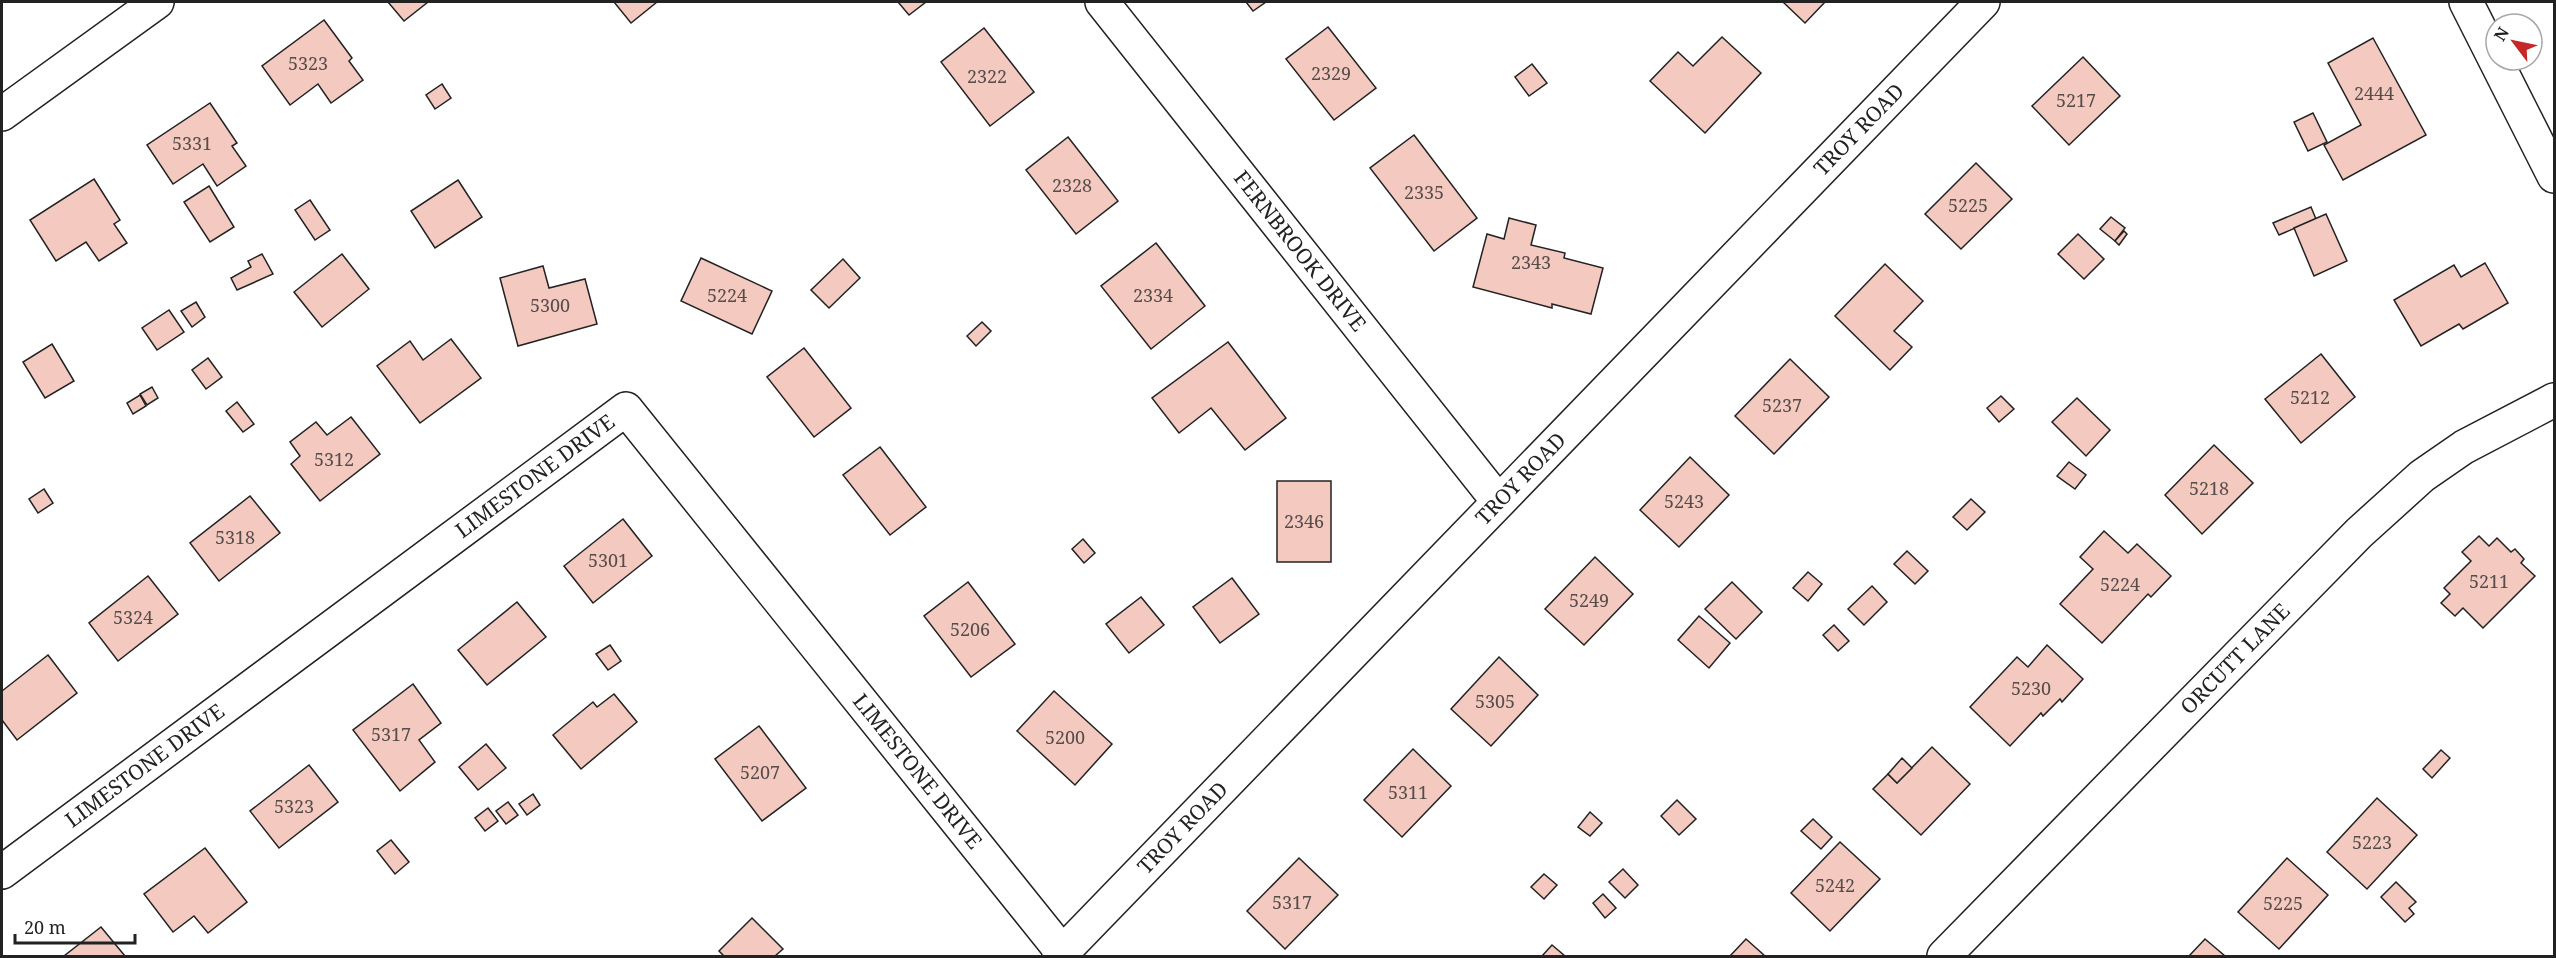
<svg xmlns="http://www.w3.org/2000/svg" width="2556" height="958" font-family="'Noto Serif',serif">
  <rect width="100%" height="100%" fill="#fff"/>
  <g fill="#f3c9c0" stroke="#222" stroke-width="1.5">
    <path d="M388,2H428L404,21Z"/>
    <path d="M614,2H657L631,23Z"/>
    <path d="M898,2H926L909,15Z"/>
    <path d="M1246,2H1266L1253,11Z"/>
    <path d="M1783,2H1825L1805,23Z"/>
    <path d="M324,20L352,58L349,61L363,80L331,103L318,84L290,105L262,66Z"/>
    <path d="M1328,27L1376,88L1334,120L1286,59Z"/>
    <path d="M984,28L1034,92L990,126L941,62Z"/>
    <path d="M1722,37L1761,73L1705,133L1650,81L1678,52L1693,66Z"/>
    <path d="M2373,38L2426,135L2343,180L2324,145L2361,125L2328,63Z"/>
    <path d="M2083,57L2120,96L2069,145L2032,106Z"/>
    <path d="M1532,64L1547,83L1529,96L1515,77Z"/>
    <path d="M442,84L451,98L435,109L426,95Z"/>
    <path d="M210,103L237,143L232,146L246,166L217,186L203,164L173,184L147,145Z"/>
    <path d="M2313,113L2327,142L2308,151L2294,122Z"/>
    <path d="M1414,135L1477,218L1434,251L1370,168Z"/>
    <path d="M1068,137L1118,201L1076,234L1026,170Z"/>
    <path d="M1976,163L2012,199L1961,249L1925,214Z"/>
    <path d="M94,179L120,220L114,224L127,243L99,261L86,242L56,261L30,220Z"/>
    <path d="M458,180L482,217L435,248L411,211Z"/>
    <path d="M209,186L234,227L210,242L184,202Z"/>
    <path d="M310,200L330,230L315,240L295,210Z"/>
    <path d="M2311,207L2316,219L2279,235L2273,223Z"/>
    <path d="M2326,214L2347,261L2314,276L2294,228Z"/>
    <path d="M2111,217L2125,228L2115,241L2100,229Z"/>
    <path d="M1509,218L1536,225L1531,245L1565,253L1564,258L1603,268L1591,314L1552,304V308L1473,287L1487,234L1504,239Z"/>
    <path d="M2124,231L2127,234L2119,245L2115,241Z"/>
    <path d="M2078,234L2104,259L2084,279L2058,254Z"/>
    <path d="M1156,243L1205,306L1151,349L1101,286Z"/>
    <path d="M262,254L273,274L237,290L231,278L251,267L248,261Z"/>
    <path d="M342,254L369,289L322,327L294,292Z"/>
    <path d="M701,258L772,291L752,334L681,301Z"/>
    <path d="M843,259L860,278L829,308L811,290Z"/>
    <path d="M2485,263L2508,303L2463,329L2459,324L2421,346L2394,300L2454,265L2461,277Z"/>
    <path d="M1885,264L1923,301L1894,331L1912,347L1890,370L1835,316Z"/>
    <path d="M543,266L549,288L585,279L597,324L518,346L500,278Z"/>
    <path d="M196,302L205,317L192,327L181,311Z"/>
    <path d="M169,310L184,332L157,350L142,328Z"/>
    <path d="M982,322L991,331L976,346L967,336Z"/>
    <path d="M451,339L481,378L420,423L377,366L410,341L423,360Z"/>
    <path d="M1228,342L1286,418L1245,450L1211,408L1179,433L1152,398Z"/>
    <path d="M52,344L74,381L45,398L23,362Z"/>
    <path d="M804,348L851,408L814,437L767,377Z"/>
    <path d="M2321,354L2355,397L2301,443L2265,399Z"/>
    <path d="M208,358L222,377L206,389L192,370Z"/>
    <path d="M1790,359L1829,397L1774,454L1735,416Z"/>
    <path d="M152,387L158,398L147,405L140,394Z"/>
    <path d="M140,395L146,406L133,414L127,403Z"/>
    <path d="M2001,396L2014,409L1999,422L1987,408Z"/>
    <path d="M2077,398L2110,430L2086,456L2052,422Z"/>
    <path d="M237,402L254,424L243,432L226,411Z"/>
    <path d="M351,417L380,454L320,501L291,464L300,456L290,442L316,422L327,435Z"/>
    <path d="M2214,445L2253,483L2202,534L2165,495Z"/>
    <path d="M880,447L926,507L890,535L843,475Z"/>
    <path d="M1690,457L1729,495L1679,547L1640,510Z"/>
    <path d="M2069,462L2086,475L2075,489L2057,476Z"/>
    <rect x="1277" y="481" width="54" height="81"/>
    <path d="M44,489L53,503L38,513L29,499Z"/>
    <path d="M250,496L280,533L219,581L190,543Z"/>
    <path d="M1971,499L1985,512L1967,530L1953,517Z"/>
    <path d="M623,519L652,556L593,603L564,566Z"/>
    <path d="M2104,531L2128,553L2137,544L2171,576L2151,597L2148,594L2102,643L2060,604L2093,569L2080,557Z"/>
    <path d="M2479,536L2489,546L2497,538L2511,552L2515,549L2524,559L2521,563L2535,576L2483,628L2463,608L2455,616L2441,603L2450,594L2444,588L2471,561L2462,552Z"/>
    <path d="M1083,539L1095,553L1084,563L1072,549Z"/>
    <path d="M1907,551L1928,571L1915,584L1894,564Z"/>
    <path d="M1595,557L1633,594L1584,645L1545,609Z"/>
    <path d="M1808,572L1822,584L1808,601L1793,588Z"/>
    <path d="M148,576L178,614L118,661L89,623Z"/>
    <path d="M1232,578L1259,614L1220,643L1193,607Z"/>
    <path d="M968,582L1015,644L971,677L924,616Z"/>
    <path d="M1732,582L1762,612L1736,639L1705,609Z"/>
    <path d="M1872,586L1887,602L1864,625L1848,609Z"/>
    <path d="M1141,597L1164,625L1129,653L1106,624Z"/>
    <path d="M517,602L546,637L487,685L458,650Z"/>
    <path d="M1699,616L1730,643L1709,668L1678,640Z"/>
    <path d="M1834,625L1849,641L1838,651L1823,635Z"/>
    <path d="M610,645L621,661L608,670L596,654Z"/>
    <path d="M2047,645L2083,679L2062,702L2060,699L2043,716L2041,713L2010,746L1970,707L2017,657L2028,667Z"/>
    <path d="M48,655L77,693L17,740L2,720V691Z"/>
    <path d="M1499,657L1538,695L1491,746L1451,709Z"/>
    <path d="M413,684L441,723L419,740L435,762L400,791L353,730Z"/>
    <path d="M1054,691L1112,744L1075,785L1017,731Z"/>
    <path d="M614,694L637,722L581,769L553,735L593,702L597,707Z"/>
    <path d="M759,726L806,788L762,821L715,759Z"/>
    <path d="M486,744L506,768L478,790L459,767Z"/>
    <path d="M1932,747L1970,784L1921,835L1873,789L1888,774L1897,783Z"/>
    <path d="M1413,749L1451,786L1402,837L1364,800Z"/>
    <path d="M2441,750L2450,758L2432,778L2423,769Z"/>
    <path d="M1902,758L1912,768L1897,783L1888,774Z"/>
    <path d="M309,765L338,802L279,848L250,811Z"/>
    <path d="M533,794L540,805L527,815L519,804Z"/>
    <path d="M2377,798L2417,835L2367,889L2327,852Z"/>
    <path d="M1677,800L1696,819L1679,835L1661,816Z"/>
    <path d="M508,802L518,815L506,824L496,811Z"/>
    <path d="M488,808L498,821L485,831L475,818Z"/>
    <path d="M1590,812L1602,823L1590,836L1578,827Z"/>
    <path d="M1813,819L1832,837L1821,849L1801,831Z"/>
    <path d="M391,840L409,862L395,874L377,851Z"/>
    <path d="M1840,842L1880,879L1830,931L1791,893Z"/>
    <path d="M205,848L247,902L208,933L194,916L173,932L144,894Z"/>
    <path d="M1299,858L1338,895L1285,949L1247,911Z"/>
    <path d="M2287,858L2328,895L2279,949L2238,912Z"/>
    <path d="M1623,869L1638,885L1625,898L1609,882Z"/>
    <path d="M1544,874L1557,885L1544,899L1531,887Z"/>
    <path d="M2396,882L2416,902L2409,908L2414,914L2405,922L2381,897Z"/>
    <path d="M1603,894L1616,908L1605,918L1593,903Z"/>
    <path d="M752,918L783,949L775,956H724L719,951Z"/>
    <path d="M101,927L125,956H64Z"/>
    <path d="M1746,939L1765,956H1730Z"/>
    <path d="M2205,939L2225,956H2189Z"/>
    <path d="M1552,945L1565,956H1542Z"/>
  </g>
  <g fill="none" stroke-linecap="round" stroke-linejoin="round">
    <g stroke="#222" stroke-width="36">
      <g id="minor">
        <path id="s1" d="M1102,2L1498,501"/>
        <path d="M2466,2L2554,176"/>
        <path d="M2,114L157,2"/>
        <path id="s2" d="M2,872L626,409L1063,953"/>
        <path id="s3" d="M1059,956L1983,2"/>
      </g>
    </g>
    <g stroke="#222" stroke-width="36">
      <g id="tertiary">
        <path id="s4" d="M1944,956L2359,533L2422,476L2464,447L2554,400"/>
      </g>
    </g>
    <use href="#minor" stroke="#fff" stroke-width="33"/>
    <use href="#tertiary" stroke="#fff" stroke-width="33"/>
  </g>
  <g text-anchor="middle" stroke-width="4.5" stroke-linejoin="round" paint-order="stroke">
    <g font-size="18" fill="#564c4a">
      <text x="308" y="70">5323</text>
      <text x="1331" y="80">2329</text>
      <text x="987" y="83">2322</text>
      <text x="2374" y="100">2444</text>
      <text x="2076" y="107">5217</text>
      <text x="192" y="150">5331</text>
      <text x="1072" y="192">2328</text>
      <text x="1424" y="199">2335</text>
      <text x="1968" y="212">5225</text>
      <text x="1531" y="269">2343</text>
      <text x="727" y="302">5224</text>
      <text x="1153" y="302">2334</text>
      <text x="550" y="312">5300</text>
      <text x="2310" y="404">5212</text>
      <text x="1782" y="412">5237</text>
      <text x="334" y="466">5312</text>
      <text x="2209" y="495">5218</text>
      <text x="1684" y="508">5243</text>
      <text x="1304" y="528">2346</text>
      <text x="235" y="544">5318</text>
      <text x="608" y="567">5301</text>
      <text x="2489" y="588">5211</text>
      <text x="2120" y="591">5224</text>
      <text x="1589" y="607">5249</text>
      <text x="133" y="624">5324</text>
      <text x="970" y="636">5206</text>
      <text x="2031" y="695">5230</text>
      <text x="1495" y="708">5305</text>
      <text x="391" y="741">5317</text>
      <text x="1065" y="744">5200</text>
      <text x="760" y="779">5207</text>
      <text x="1408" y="799">5311</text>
      <text x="294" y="813">5323</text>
      <text x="2372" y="849">5223</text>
      <text x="1835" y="892">5242</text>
      <text x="1292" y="909">5317</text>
      <text x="2283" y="910">5225</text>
    </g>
    <g font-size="21" fill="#222" stroke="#fff">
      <text dy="7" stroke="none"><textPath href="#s3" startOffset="1150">TROY ROAD</textPath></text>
      <text dy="7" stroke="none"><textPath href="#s1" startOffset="318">FERNBROOK DRIVE</textPath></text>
      <text dy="7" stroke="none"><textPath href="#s2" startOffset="664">LIMESTONE DRIVE</textPath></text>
      <text dy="7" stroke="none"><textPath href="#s3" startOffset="664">TROY ROAD</textPath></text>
      <text dy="7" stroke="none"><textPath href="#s4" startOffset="416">ORCUTT LANE</textPath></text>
      <text dy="7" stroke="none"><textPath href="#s2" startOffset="178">LIMESTONE DRIVE</textPath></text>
      <text dy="7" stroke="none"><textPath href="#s2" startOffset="1242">LIMESTONE DRIVE</textPath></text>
      <text dy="7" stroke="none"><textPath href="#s3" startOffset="178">TROY ROAD</textPath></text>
    </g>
  </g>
  <rect width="2556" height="958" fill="none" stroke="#222222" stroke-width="6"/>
  <g transform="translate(2514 42) rotate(302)"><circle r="28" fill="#ffffff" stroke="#a7a7a7" stroke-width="1.5"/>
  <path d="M0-4.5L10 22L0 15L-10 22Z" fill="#c62828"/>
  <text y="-9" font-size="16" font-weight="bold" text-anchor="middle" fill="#222222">N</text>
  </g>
  <path d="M15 934v9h120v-9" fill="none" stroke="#222222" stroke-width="3"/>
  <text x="24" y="934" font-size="18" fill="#222222" stroke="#ffffff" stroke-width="4.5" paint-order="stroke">20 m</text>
</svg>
